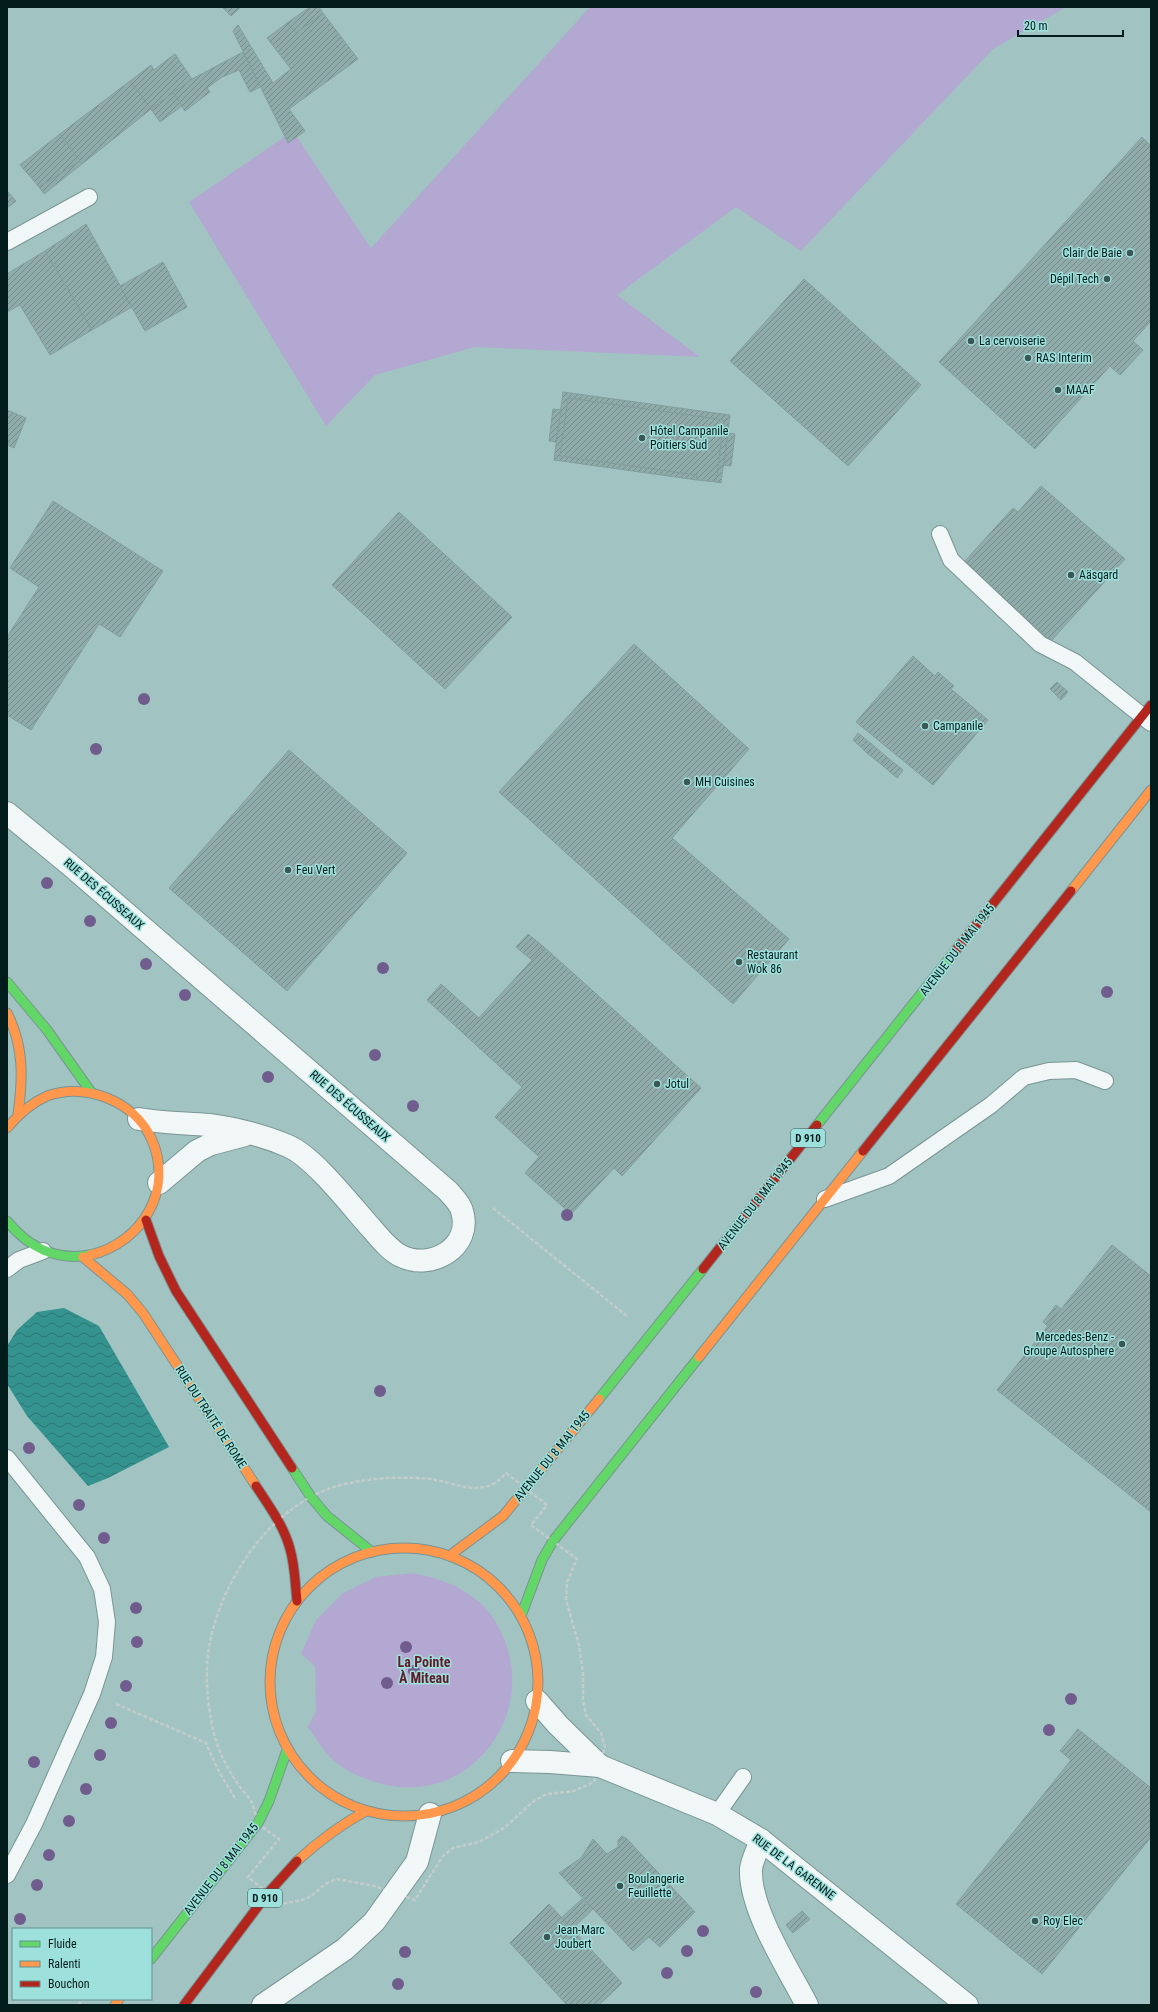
<svg xmlns="http://www.w3.org/2000/svg" width="1158" height="2012" font-family="'Roboto Condensed',sans-serif">
  <defs>
    <pattern id="water-waves" width="16" height="10" patternUnits="userSpaceOnUse"><rect width="16" height="10" fill="#34928f"/><path d="M0 5q4-4 8 0t8 0" fill="none" stroke="#2a7674"/></pattern>
    <pattern id="building-hatch" width="6" height="6" patternUnits="userSpaceOnUse"><rect width="6" height="6" fill="#90acaa"/><path d="M-1 1l2-2M0 6l6-6M5 7l2-2" fill="none" stroke="#738b8a"/></pattern>
  </defs>
  <rect width="100%" height="100%" fill="#a1c4c2"/>
  <g fill="#b2a8d1">
    <path d="M590,7H1066L993,49L801,251L736,207L617,295L700,357L475,347L375,375L326,426L189,202L293,131L371,248Z"/>
    <path d="M413,1573C437,1578 454,1583 474,1598C488,1607 498,1624 504,1639C537,1719 467,1806 382,1784C363,1779 343,1771 329,1756C321,1748 315,1737 308,1727L316,1711L315,1666L301,1654L316,1620L343,1593L376,1577Z"/>
  </g>
  <path fill="url(#water-waves)" d="M64,1308L99,1326L169,1447L108,1478L88,1486L27,1416L7,1384V1346L17,1330L37,1312Z"/>
  <g fill="url(#building-hatch)" stroke="#829e9d">
    <path d="M222,7H241L231,16Z"/>
    <path d="M310,7H319L323,13L296,33L287,23Z"/>
    <path d="M323,13L358,59L289,109L305,131L288,143L233,31L238,25L273,83L291,69L267,38L287,23L296,33Z"/>
    <path d="M243,52L260,87L250,92L239,70L222,77L207,88L210,92L185,111L173,93L192,79Z"/>
    <path d="M175,54L192,79L151,109L130,81L151,65L154,70Z"/>
    <path d="M130,81L151,109L82,164L60,134Z"/>
    <path d="M173,93L182,106L160,122L151,109Z"/>
    <path d="M60,134L80,161L39,187L20,165Z"/>
    <path d="M1142,137L1151,146V321L1133,341L1143,350L1120,375L1110,366L1035,449L939,362Z"/>
    <path d="M80,161L82,164L44,194L39,187Z"/>
    <path d="M7,191L16,201L7,208Z"/>
    <path d="M86,224L132,307L92,330L45,251Z"/>
    <path d="M45,251L92,330L50,355L20,305L7,312V274Z"/>
    <path d="M163,262L187,307L145,331L120,286Z"/>
    <path d="M804,279L921,385L848,466L730,361Z"/>
    <path d="M563,392L730,415L721,483L716,482L724,420L568,398L560,456L697,475V480L554,460Z"/>
    <path d="M568,398L724,420L716,482L697,480V475L560,456Z"/>
    <path d="M553,409L561,410L556,442L549,441Z"/>
    <path d="M7,410L26,418L14,448L7,445Z"/>
    <path d="M728,433L735,434L731,466L724,465Z"/>
    <path d="M1041,486L1125,559L1051,641L964,562L1013,508L1018,512Z"/>
    <path d="M53,501L163,571L120,637L99,624L31,730L7,715V637L39,587L10,568Z"/>
    <path d="M399,512L512,617L445,689L332,585Z"/>
    <path d="M634,644L749,749L672,838L789,939L733,1004L499,792Z"/>
    <path d="M913,656L935,676L938,672L954,686L951,689L988,720L933,785L856,722Z"/>
    <path d="M1057,682L1068,692L1061,700L1050,689Z"/>
    <path d="M858,733L874,746L868,754L853,740Z"/>
    <path d="M874,746L888,758L882,765L868,754Z"/>
    <path d="M289,750L407,853L287,991L169,888Z"/>
    <path d="M888,758L903,770L897,778L882,765Z"/>
    <path d="M528,934L544,947L532,960L516,947Z"/>
    <path d="M544,947L701,1088L622,1176L614,1168L571,1214L525,1173L539,1157L495,1117L522,1087L464,1034Z"/>
    <path d="M441,984L479,1018L464,1034L427,1000Z"/>
    <path d="M1112,1245L1151,1276V1512L997,1390Z"/>
    <path d="M1056,1305L1061,1309L1047,1326L1043,1322Z"/>
    <path d="M1078,1729L1151,1788V1837L1042,1974L956,1904L1071,1760L1060,1751Z"/>
    <path d="M622,1836L626,1838L695,1912L660,1947L649,1937L633,1951L559,1873L581,1858L593,1839L607,1854L618,1847V1840Z"/>
    <path d="M582,1899L593,1909L572,1929L561,1918Z"/>
    <path d="M549,1904L622,1983L599,2005H567L510,1943Z"/>
    <path d="M802,1911L810,1919L793,1933L786,1925Z"/>
  </g>
  <g fill="none" stroke-linecap="round" stroke-linejoin="round">
    <g stroke="#799594" stroke-width="18">
      <g id="lane">
        <path d="M7,242L89,197"/>
        <path d="M940,534L951,560L1040,644L1075,662L1151,723"/>
        <path d="M825,1199L889,1176L991,1105L1024,1077L1049,1071L1076,1070L1105,1081"/>
        <path d="M7,1269L19,1260L43,1251"/>
        <path d="M7,1458L87,1557L102,1589L107,1622L104,1657L92,1694L34,1824L7,1875"/>
        <path d="M717,1814L743,1777"/>
      </g>
    </g>
    <g stroke="#799594" stroke-width="24">
      <g id="street">
        <path d="M7,813L69,864L448,1191C453,1197 460,1203 462,1211C473,1247 431,1271 401,1256C389,1250 380,1238 372,1229C352,1207 314,1157 288,1146C265,1136 234,1128 209,1125C185,1123 163,1123 139,1119"/>
        <path d="M159,1183L197,1151L211,1144L245,1135"/>
        <path d="M537,1701L558,1725L600,1766"/>
        <path d="M512,1761L550,1762L600,1766L717,1814L761,1840L967,2005"/>
        <path d="M761,1840C758,1849 752,1860 751,1869C749,1909 789,1970 807,2005"/>
        <path d="M263,2005L345,1949L374,1922L417,1862L430,1814"/>
      </g>
    </g>
    <g stroke="#799594" stroke-width="11">
      <g id="fast">
        <path d="M7,982L47,1030L91,1092"/>
        <path d="M817,1125L956,950"/>
        <path d="M7,1221C28,1247 56,1261 90,1255"/>
        <path d="M599,1399L703,1269"/>
        <path d="M292,1468L311,1497L327,1516L372,1552"/>
        <path d="M521,1616L542,1560L553,1541L699,1357"/>
        <path d="M151,1959L258,1823L269,1801L287,1750"/>
      </g>
    </g>
    <g stroke="#799594" stroke-width="11">
      <g id="slow">
        <path d="M1071,891L1151,790"/>
        <path d="M7,1013C24,1046 23,1078 18,1114"/>
        <path d="M7,1128C18,1115 31,1103 47,1096C85,1082 134,1101 151,1138C175,1189 142,1243 90,1255"/>
        <path d="M83,1257L127,1294L143,1313L256,1486"/>
        <path d="M699,1357L863,1151"/>
        <circle cx="404" cy="1682" r="134"/>
        <path d="M449,1556L503,1516L599,1399"/>
        <path d="M297,1861C319,1841 340,1825 366,1811"/>
        <path d="M115,2005L119,1999"/>
      </g>
    </g>
    <g stroke="#799594" stroke-width="11">
      <g id="jam">
        <path d="M956,950L1151,705"/>
        <path d="M863,1151L1071,891"/>
        <path d="M146,1220L159,1256L176,1291L292,1468"/>
        <path d="M703,1269L817,1125"/>
        <path d="M256,1486C269,1506 284,1526 290,1549C295,1566 295,1583 297,1601"/>
        <path d="M184,2005L268,1893L297,1861"/>
      </g>
    </g>
    <g stroke="#c1cccb" stroke-width="2.5" stroke-dasharray="4 2" stroke-linecap="butt">
      <path d="M493,1208L627,1316"/>
      <path d="M506,1473L547,1505L531,1525L577,1559L567,1582L566,1600L579,1645L583,1673V1700L586,1715L601,1733L605,1747L594,1782L574,1791L547,1794L534,1801L504,1828L479,1842L453,1848L443,1856L415,1900L374,1886L337,1879L325,1884L315,1893L306,1899L282,1904L248,1877L279,1839C273,1834 261,1828 258,1821C255,1815 254,1807 251,1801C247,1795 242,1790 238,1784C227,1768 217,1749 213,1729C206,1698 204,1664 212,1633C227,1573 271,1509 331,1488C361,1478 398,1476 430,1479C447,1481 467,1491 484,1487C494,1485 499,1481 506,1473Z"/>
      <path d="M116,1704L206,1743L217,1768L236,1800"/>
      <path d="M78,2005L83,1999"/>
    </g>
    <use href="#lane" stroke="#f1f6f6" stroke-width="16"/>
    <use href="#street" stroke="#f1f6f6" stroke-width="22"/>
    <use href="#fast" stroke="#63d668" stroke-width="9"/>
    <use href="#slow" stroke="#ff974d" stroke-width="9"/>
    <use href="#jam" stroke="#b3261e" stroke-width="9"/>
  </g>
  <g fill="#705d8e">
    <circle cx="144" cy="699" r="6"/>
    <circle cx="96" cy="749" r="6"/>
    <circle cx="47" cy="883" r="6"/>
    <circle cx="90" cy="921" r="6"/>
    <circle cx="146" cy="964" r="6"/>
    <circle cx="383" cy="968" r="6"/>
    <circle cx="1107" cy="992" r="6"/>
    <circle cx="185" cy="995" r="6"/>
    <circle cx="375" cy="1055" r="6"/>
    <circle cx="268" cy="1077" r="6"/>
    <circle cx="413" cy="1106" r="6"/>
    <circle cx="567" cy="1215" r="6"/>
    <circle cx="380" cy="1391" r="6"/>
    <circle cx="29" cy="1448" r="6"/>
    <circle cx="79" cy="1505" r="6"/>
    <circle cx="104" cy="1538" r="6"/>
    <circle cx="136" cy="1608" r="6"/>
    <circle cx="137" cy="1642" r="6"/>
    <circle cx="406" cy="1647" r="6"/>
    <circle cx="414" cy="1671" r="6"/>
    <circle cx="387" cy="1683" r="6"/>
    <circle cx="126" cy="1686" r="6"/>
    <circle cx="1071" cy="1699" r="6"/>
    <circle cx="111" cy="1723" r="6"/>
    <circle cx="1049" cy="1730" r="6"/>
    <circle cx="100" cy="1755" r="6"/>
    <circle cx="34" cy="1762" r="6"/>
    <circle cx="86" cy="1789" r="6"/>
    <circle cx="69" cy="1821" r="6"/>
    <circle cx="49" cy="1855" r="6"/>
    <circle cx="37" cy="1885" r="6"/>
    <circle cx="20" cy="1919" r="6"/>
    <circle cx="703" cy="1931" r="6"/>
    <circle cx="687" cy="1951" r="6"/>
    <circle cx="405" cy="1952" r="6"/>
    <circle cx="667" cy="1973" r="6"/>
    <circle cx="398" cy="1984" r="6"/>
    <circle cx="756" cy="1992" r="6"/>
  </g>
  <g fill="#3a5755" stroke="#9ee0dc" stroke-width="1.5">
    <circle cx="1130" cy="253" r="4"/>
    <circle cx="1107" cy="279" r="4"/>
    <circle cx="971" cy="341" r="4"/>
    <circle cx="1028" cy="358" r="4"/>
    <circle cx="1058" cy="390" r="4"/>
    <circle cx="642" cy="438" r="4"/>
    <circle cx="1071" cy="575" r="4"/>
    <circle cx="925" cy="726" r="4"/>
    <circle cx="687" cy="782" r="4"/>
    <circle cx="288" cy="870" r="4"/>
    <circle cx="739" cy="962" r="4"/>
    <circle cx="657" cy="1084" r="4"/>
    <circle cx="1122" cy="1344" r="4"/>
    <circle cx="620" cy="1886" r="4"/>
    <circle cx="1035" cy="1921" r="4"/>
    <circle cx="547" cy="1937" r="4"/>
  </g>
  <g text-anchor="middle" stroke-width="3" stroke-linejoin="round" paint-order="stroke">
    <g fill="#9ee0dc" stroke="#315755" stroke-width="1">
      <rect x="791" y="1129" width="34" height="18" rx="3"/>
      <rect x="248" y="1889" width="34" height="18" rx="3"/>
    </g>
    <g font-size="11" font-weight="bold" fill="#021c1b">
      <text x="808" y="1142">D 910</text>
      <text x="265" y="1902">D 910</text>
    </g>
    <g font-size="12" fill="#021c1b" stroke="#9ee0dc" text-anchor="start">
      <text x="1122" y="257" text-anchor="end">Clair de Baie</text>
      <text x="1099" y="283" text-anchor="end">Dépil Tech</text>
      <text x="979" y="345">La cervoiserie</text>
      <text x="1036" y="362">RAS Interim</text>
      <text x="1066" y="394">MAAF</text>
      <text x="650" y="435">Hôtel Campanile<tspan x="650" dy="14">Poitiers Sud</tspan></text>
      <text x="1079" y="579">Aäsgard</text>
      <text x="933" y="730">Campanile</text>
      <text x="695" y="786">MH Cuisines</text>
      <text x="296" y="874">Feu Vert</text>
      <text x="747" y="959">Restaurant<tspan x="747" dy="14">Wok 86</tspan></text>
      <text x="665" y="1088">Jotul</text>
      <text x="1114" y="1341" text-anchor="end">Mercedes-Benz -<tspan x="1114" dy="14">Groupe Autosphere</tspan></text>
      <text x="628" y="1883">Boulangerie<tspan x="628" dy="14">Feuillette</tspan></text>
      <text x="1043" y="1925">Roy Elec</text>
      <text x="555" y="1934">Jean-Marc<tspan x="555" dy="14">Joubert</tspan></text>
    </g>
    <g font-size="12" fill="#021c1b" stroke="#9ee0dc">
      <text transform="translate(104 894) rotate(41)" y="4">RUE DES ÉCUSSEAUX</text>
      <text transform="translate(957 950) rotate(-52)" y="4">AVENUE DU 8 MAI 1945</text>
      <text transform="translate(350 1106) rotate(41)" y="4">RUE DES ÉCUSSEAUX</text>
      <text transform="translate(755 1204) rotate(-52)" y="4">AVENUE DU 8 MAI 1945</text>
      <text transform="translate(211 1417) rotate(57)" y="4">RUE DU TRAITÉ DE ROME</text>
      <text transform="translate(552 1456) rotate(-51)" y="4">AVENUE DU 8 MAI 1945</text>
      <text transform="translate(794 1867) rotate(37)" y="4">RUE DE LA GARENNE</text>
      <text transform="translate(221 1869) rotate(-52)" y="4">AVENUE DU 8 MAI 1945</text>
    </g>
    <g font-size="14" font-weight="bold" fill="#601a29" stroke="#9ee0dc">
      <text x="424" y="1667">La Pointe<tspan x="424" dy="16">À Miteau</tspan></text>
    </g>
  </g>
  <rect width="1158" height="2012" fill="none" stroke="#021c1b" stroke-width="16"/>
  <rect x="12" y="1928" width="140" height="72" fill="#9ee0dc" stroke="#60928f"/>
  <rect x="20" y="1941" width="20" height="6" fill="#63d668" stroke="#60928f"/>
  <text x="48" y="1948" font-size="12" fill="#021c1b">Fluide</text>
  <rect x="20" y="1961" width="20" height="6" fill="#ff974d" stroke="#60928f"/>
  <text x="48" y="1968" font-size="12" fill="#021c1b">Ralenti</text>
  <rect x="20" y="1981" width="20" height="6" fill="#b3261e" stroke="#60928f"/>
  <text x="48" y="1988" font-size="12" fill="#021c1b">Bouchon</text>
  <path d="M1018 30v6h105v-6" fill="none" stroke="#021c1b" stroke-width="2"/>
  <text x="1024" y="30" font-size="12" fill="#021c1b" stroke="#9ee0dc" stroke-width="3" paint-order="stroke">20 m</text>
</svg>
